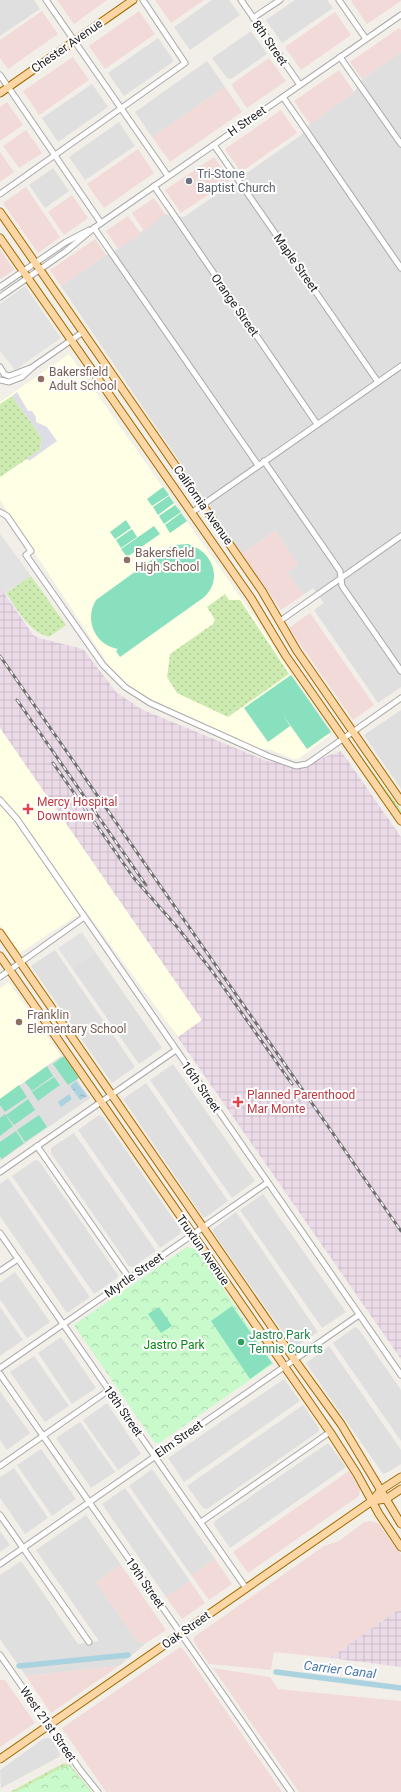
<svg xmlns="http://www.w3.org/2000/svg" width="401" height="1792" font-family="Roboto,sans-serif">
  <defs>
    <pattern id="industrial-grid" width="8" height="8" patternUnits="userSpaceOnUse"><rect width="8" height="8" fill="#ebdbe8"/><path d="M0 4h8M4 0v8" fill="none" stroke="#c9bcc7"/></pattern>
    <pattern id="grass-dots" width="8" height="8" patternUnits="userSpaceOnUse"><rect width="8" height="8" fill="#cdebb0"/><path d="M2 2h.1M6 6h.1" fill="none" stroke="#b0c997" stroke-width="1.8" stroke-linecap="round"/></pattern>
    <pattern id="park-crowns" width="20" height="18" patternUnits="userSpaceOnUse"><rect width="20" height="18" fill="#c8facc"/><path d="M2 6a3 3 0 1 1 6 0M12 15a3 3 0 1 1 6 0" fill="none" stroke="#acd6af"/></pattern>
    <pattern id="water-ripples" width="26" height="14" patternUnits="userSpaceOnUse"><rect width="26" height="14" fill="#aad3df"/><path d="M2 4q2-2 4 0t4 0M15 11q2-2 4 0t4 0" fill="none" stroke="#92b5bf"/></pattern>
  </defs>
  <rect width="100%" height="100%" fill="#f2efe9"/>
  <g fill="#e0dfdf">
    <path d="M0,0H34L40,9L0,36Z"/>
    <path d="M212,0H229L240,15L190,50L174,27Z"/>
    <path d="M295,0H327L333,8L282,43L266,20Z"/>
    <path d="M251,31L267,54L231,79L227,78L212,58Z"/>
    <path d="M158,38L174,61L124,96L108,73Z"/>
    <path d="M401,52V687L378,703L314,610L324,603L313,588L303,595L287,572L298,564L275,531L242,554L61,286L106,255L118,249L165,214L184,217L300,136L310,124L354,92L362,79Z"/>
    <path d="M207,61L225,87L152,137L135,112Z"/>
    <path d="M92,84L108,107L58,142L42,118Z"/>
    <path d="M119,122L135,146L85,180L69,157Z"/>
    <path d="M53,168L69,191L45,208L29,185Z"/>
    <path d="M401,710V789L364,735Z"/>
    <path d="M55,950L135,1067L112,1083L31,966Z"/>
    <path d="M95,952L162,1048L139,1064L72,968Z"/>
    <path d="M9,982L90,1098L0,1161V988Z"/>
    <path d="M173,1064L255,1181L232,1198L150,1080Z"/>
    <path d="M146,1083L228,1201L206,1217H203L123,1099Z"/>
    <path d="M99,1115L102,1116L181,1230L180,1234L160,1248L78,1130Z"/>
    <path d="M74,1133L156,1251L133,1267L129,1266L51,1153V1148Z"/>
    <path d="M35,1160L39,1161L118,1275L117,1278L94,1294L12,1176Z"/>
    <path d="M8,1178L90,1297L67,1313L0,1216V1184Z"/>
    <path d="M263,1194L346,1312L322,1328L240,1210Z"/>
    <path d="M236,1212L318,1332L294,1348L213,1232V1229Z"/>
    <path d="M15,1272L50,1322L27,1338L0,1299V1283Z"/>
    <path d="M0,1307L23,1340L0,1356Z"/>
    <path d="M355,1327L358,1328L401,1390V1441L333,1343Z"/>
    <path d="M61,1337L96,1388L72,1404L38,1353Z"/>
    <path d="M329,1346L401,1450V1464L388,1472L383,1474L306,1363Z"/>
    <path d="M34,1356L69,1406L45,1422L10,1372Z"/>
    <path d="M284,1379L300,1401L184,1482L168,1458Z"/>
    <path d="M0,1391L30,1433L7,1450L0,1440Z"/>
    <path d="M107,1403L141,1454L118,1470L83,1420Z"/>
    <path d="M303,1405L319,1428L318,1432L207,1509L203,1508L187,1486Z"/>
    <path d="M80,1422L115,1472L91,1488L56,1438Z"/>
    <path d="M328,1443L346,1467L230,1548L214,1525L215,1521Z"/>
    <path d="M41,1449L76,1499L52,1516L17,1465Z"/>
    <path d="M14,1468L48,1518L25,1534L0,1498V1477Z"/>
    <path d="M152,1469L215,1559L191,1575L129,1486Z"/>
    <path d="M125,1488L190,1581L166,1597L102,1504Z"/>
    <path d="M86,1515L121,1565L96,1582L138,1642L146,1643L119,1666L26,1676L0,1639V1575L21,1561L78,1644L99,1641L36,1550Z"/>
    <path d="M0,1531L10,1545L0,1552Z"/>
    <path d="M48,1738L51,1739L57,1748L60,1754L59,1757L1,1788L0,1770L43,1739Z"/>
  </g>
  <g fill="#f2dad9">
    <path d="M57,0H107L74,24Z"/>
    <path d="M155,0H204L171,23Z"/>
    <path d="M353,0H401V1L367,24L351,1Z"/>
    <path d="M42,11L58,34L8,69L0,58V40Z"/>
    <path d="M139,11L155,34L105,69L89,46Z"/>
    <path d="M335,12L351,35L301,70L285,47Z"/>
    <path d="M399,28L401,30V52L362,79L350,62Z"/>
    <path d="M73,57L89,80L39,115L23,91Z"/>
    <path d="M269,58L286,81L247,108L232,86L233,83Z"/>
    <path d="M339,70L354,92L310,124L294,101Z"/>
    <path d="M225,87L242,112L170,162L152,137Z"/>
    <path d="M7,102L23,125L0,141V107Z"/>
    <path d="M281,110L297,133L241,172L225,149Z"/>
    <path d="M26,130L42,153L19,168L3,146Z"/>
    <path d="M138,149L154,173L104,208L87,184Z"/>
    <path d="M0,152L14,172L0,182Z"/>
    <path d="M214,157L230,180L181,213L165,190Z"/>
    <path d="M26,187L60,237L38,253L3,203Z"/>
    <path d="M72,195L88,218L64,235L48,212Z"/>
    <path d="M154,198L165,214L144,231L132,213Z"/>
    <path d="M128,216L141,234L118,249L106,231Z"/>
    <path d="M95,239L106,255L61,286L50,270Z"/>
    <path d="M0,249L14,270L0,279Z"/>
    <path d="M275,531L298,564L287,572L303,595L281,610L242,554Z"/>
    <path d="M310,613L374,705L353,720L289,628Z"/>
    <path d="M349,1471L360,1489L359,1496L248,1573L233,1552Z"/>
    <path d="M370,1521L378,1523L401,1555V1608L330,1658L274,1652L271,1670L209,1664L194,1642V1637L324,1546L339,1541L363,1523Z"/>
    <path d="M215,1559L232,1584L209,1600L191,1575Z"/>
    <path d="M121,1565L166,1630L146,1643L138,1642L96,1582Z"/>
    <path d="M190,1581L205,1603L182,1619L166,1597Z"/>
    <path d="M180,1647L183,1649L282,1792H106L62,1728Z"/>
    <path d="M119,1666L51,1713L26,1676Z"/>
    <path d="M213,1668L270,1677L278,1689L401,1701V1792H299Z"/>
    <path d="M0,1680H5L35,1723L0,1747Z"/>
  </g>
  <g fill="url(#industrial-grid)">
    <path d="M0,587L33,635L39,638L83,649L116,692L141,709L267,761L290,764L311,762L341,751L401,837V1359L0,781Z"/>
    <path d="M401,1608V1667L330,1658Z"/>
  </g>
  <g fill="#ffffe5">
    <path d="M69,354L257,621L330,735L298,759H293L269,749H261L140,694L127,684L110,667L0,500V402Z"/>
    <path d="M0,728L202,1020L178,1037L85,910L20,953L0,925Z"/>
    <path d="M9,982L61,1056L0,1099V988Z"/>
  </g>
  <g fill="url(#grass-dots)">
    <path d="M12,396L42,438L40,450L0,477V404Z"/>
    <path d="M31,576L66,625L49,637C28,631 18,610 6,593Z"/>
    <path d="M225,594L229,600H240L289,674L228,717L177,693L167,677L170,654L213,624L215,620L207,607Z"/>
    <path d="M353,745L401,810V815Z"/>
    <path d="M64,1763L70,1765L92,1792H10Z"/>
  </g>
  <g fill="url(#park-crowns)">
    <path d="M187,1247L198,1250L273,1364L159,1443H155L74,1325Z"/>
    <path d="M69,1766L91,1792H16L61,1768Z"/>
  </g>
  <g fill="#88e0be">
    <path d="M163,487L169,495L152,506L147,499Z"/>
    <path d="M169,496L174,503L158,515L153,507Z"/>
    <path d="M175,505L181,512L164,524L159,516Z"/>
    <path d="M181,513L187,521L170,533L165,525Z"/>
    <path d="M126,520L131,528L115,539L110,532Z"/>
    <path d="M154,526L160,534L127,557L121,549Z"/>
    <path d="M132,529L137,537L121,548L116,540Z"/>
    <path d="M188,544C213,551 224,581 203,598L120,657L116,651L118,649C95,645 84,620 96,600L168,548L175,545Z"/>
    <path d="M291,675L331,732L307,749L283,715L290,726L268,742L244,708Z"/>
    <path d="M64,1056L79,1078L68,1085L53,1064Z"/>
    <path d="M47,1066L53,1076L32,1091L25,1082Z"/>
    <path d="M54,1077L60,1085L38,1101L32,1092Z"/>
    <path d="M19,1085L27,1097L5,1112L0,1105V1099Z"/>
    <path d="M28,1099L35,1110L14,1125L6,1115Z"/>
    <path d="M5,1114L13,1126L0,1136V1118Z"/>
    <path d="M39,1115L47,1127L25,1142L17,1130Z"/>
    <path d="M16,1131L24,1143L2,1159L0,1157V1142Z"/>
    <path d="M232,1306L272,1363L250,1379L211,1321Z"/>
    <path d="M159,1307L172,1326L161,1333L148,1314Z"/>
  </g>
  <g fill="#e2e2e2">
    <path d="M25,286L61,338L15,370L0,351V304Z"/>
    <path d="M0,534L31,576L4,594L0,587Z"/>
    <path d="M82,932L95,952L72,968L58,948Z"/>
    <path d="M238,1304L270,1350L268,1352L236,1306Z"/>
  </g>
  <path fill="#dddde8" d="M17,392L28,411H32L36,417V422L47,427L57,441L29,461L27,458L40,450L42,438L12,396Z"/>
  <g fill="url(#water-ripples)">
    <path d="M76,1081L87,1096L80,1100L70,1086Z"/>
    <path d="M69,1094L72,1099L61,1107L58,1102Z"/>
  </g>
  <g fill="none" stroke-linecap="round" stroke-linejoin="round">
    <g stroke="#aad3df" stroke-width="5.5">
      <path d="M19,1666L128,1655"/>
      <path d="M276,1672L401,1688"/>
    </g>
    <g stroke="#a9a9a9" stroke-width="7">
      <g id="minor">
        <path d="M46,0L168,176"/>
        <path d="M241,0L300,85"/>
        <path d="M339,0L366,39"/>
        <path d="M253,18L280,0"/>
        <path d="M340,57L401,144"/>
        <path d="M0,75L101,223"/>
        <path d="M283,97L401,268"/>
        <path d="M214,145L378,382"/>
        <path d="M154,186L317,424"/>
        <path d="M0,194L185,63L143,0"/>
        <path d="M94,228L258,465"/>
        <path d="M0,287L66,242L89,230"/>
        <path d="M0,297L65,252L94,228L401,15"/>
        <path d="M0,367L4,374L9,376L33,367"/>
        <path d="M0,380L9,382L22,377L34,366L83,332"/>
        <path d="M264,461L340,571L342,586L401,671"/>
        <path d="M0,512L7,516L31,551L26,555L103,665L125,687L150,703L268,756L296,766L307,764L401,698"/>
        <path d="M191,513L401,366"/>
        <path d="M280,621L401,536"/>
        <path d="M0,800L17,819L401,1375"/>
        <path d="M0,977L83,918"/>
        <path d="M37,1146L129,1278"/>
        <path d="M0,1172L176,1050"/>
        <path d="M0,1233L246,1588"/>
        <path d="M0,1271L18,1259"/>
        <path d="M0,1368L267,1183"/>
        <path d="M0,1374L291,1792"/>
        <path d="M0,1466L109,1390"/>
        <path d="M0,1515L89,1642"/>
        <path d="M201,1522L330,1432"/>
        <path d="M0,1564L359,1315"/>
        <path d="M0,1655L81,1771L98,1792"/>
      </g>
    </g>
    <g stroke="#a06b00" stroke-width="9">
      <g id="major">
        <path d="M0,93L133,0"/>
        <path d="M0,212L262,591L297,651L401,801"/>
        <path d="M0,238L251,598L286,656L401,821"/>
        <path d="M0,933L294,1359L341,1424L401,1524"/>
        <path d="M0,956L330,1432L357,1474L379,1514L401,1547"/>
        <path d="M372,1501L386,1499L401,1489"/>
        <path d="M0,1759L372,1501L381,1490L401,1477"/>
      </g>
    </g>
    <use href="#minor" stroke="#fff" stroke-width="5"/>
    <use href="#major" stroke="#fcd6a4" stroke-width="7"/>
    <g stroke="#707070" stroke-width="3">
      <g id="rail">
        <path d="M0,656L401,1231"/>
        <path d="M17,700L146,885"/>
        <path d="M53,763L133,877L178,928L212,971L292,1084"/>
      </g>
    </g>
    <use href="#rail" stroke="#fff" stroke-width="1.5" stroke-dasharray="4.5" stroke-linecap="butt"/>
  </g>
  <circle fill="#6b7280" stroke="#fff" stroke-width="1.5" cx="189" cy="181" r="4"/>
  <g fill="#8d6e63" stroke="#fff" stroke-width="1.5">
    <circle cx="41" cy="379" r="4"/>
    <circle cx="127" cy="560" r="4"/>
    <circle cx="19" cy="1022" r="4"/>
  </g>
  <g fill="#e0444e" stroke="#fff" stroke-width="1.5">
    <path d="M26 803h4v4h4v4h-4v4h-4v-4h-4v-4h4z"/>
    <path d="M236 1096h4v4h4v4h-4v4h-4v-4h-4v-4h4z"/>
  </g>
  <circle fill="#2e9e5b" stroke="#fff" stroke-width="1.5" cx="241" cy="1342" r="4"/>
  <g text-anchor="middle" stroke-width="4" stroke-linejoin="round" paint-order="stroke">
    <g font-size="12" fill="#222" stroke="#fff">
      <text transform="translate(270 43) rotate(55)" y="4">8th Street</text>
      <text transform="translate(67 46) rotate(-35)" y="4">Chester Avenue</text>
      <text transform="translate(247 121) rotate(-35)" y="4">H Street</text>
      <text transform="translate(296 263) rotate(55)" y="4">Maple Street</text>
      <text transform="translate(235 305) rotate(55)" y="4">Orange Street</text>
      <text transform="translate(203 505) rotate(55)" y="4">California Avenue</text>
      <text transform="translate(201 1087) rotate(55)" y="4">16th Street</text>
      <text transform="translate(203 1250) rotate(55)" y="4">Truxtun Avenue</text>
      <text transform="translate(134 1275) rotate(-35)" y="4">Myrtle Street</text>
      <text transform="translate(123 1411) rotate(55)" y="4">18th Street</text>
      <text transform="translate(179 1439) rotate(-35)" y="4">Elm Street</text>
      <text transform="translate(145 1583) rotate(55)" y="4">19th Street</text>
      <text transform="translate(186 1630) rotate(-35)" y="4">Oak Street</text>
      <text transform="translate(48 1724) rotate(55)" y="4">West 21st Street</text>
    </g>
    <g font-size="12" fill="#5b616d" stroke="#fff" text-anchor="start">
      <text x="197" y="178">Tri-Stone<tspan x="197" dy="14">Baptist Church</tspan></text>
    </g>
    <g font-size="12" fill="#785e54" stroke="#fff" text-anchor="start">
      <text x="49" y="376">Bakersfield<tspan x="49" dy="14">Adult School</tspan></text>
      <text x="135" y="557">Bakersfield<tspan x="135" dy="14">High School</tspan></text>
      <text x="27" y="1019">Franklin<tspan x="27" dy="14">Elementary School</tspan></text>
    </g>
    <g font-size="12" fill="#be3a42" stroke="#fff" text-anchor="start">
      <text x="37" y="806">Mercy Hospital<tspan x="37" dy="14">Downtown</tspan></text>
      <text x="247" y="1099">Planned Parenthood<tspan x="247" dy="14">Mar Monte</tspan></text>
    </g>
    <g font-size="12" fill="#27864d" stroke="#fff" text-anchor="start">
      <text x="249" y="1339">Jastro Park<tspan x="249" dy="14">Tennis Courts</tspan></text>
    </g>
    <g font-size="12" fill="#0c8416" stroke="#fff">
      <text x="174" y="1349">Jastro Park</text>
    </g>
    <g font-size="13" font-style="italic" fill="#4a7aab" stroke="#fff">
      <text transform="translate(340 1669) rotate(7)" y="5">Carrier Canal</text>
    </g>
  </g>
</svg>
